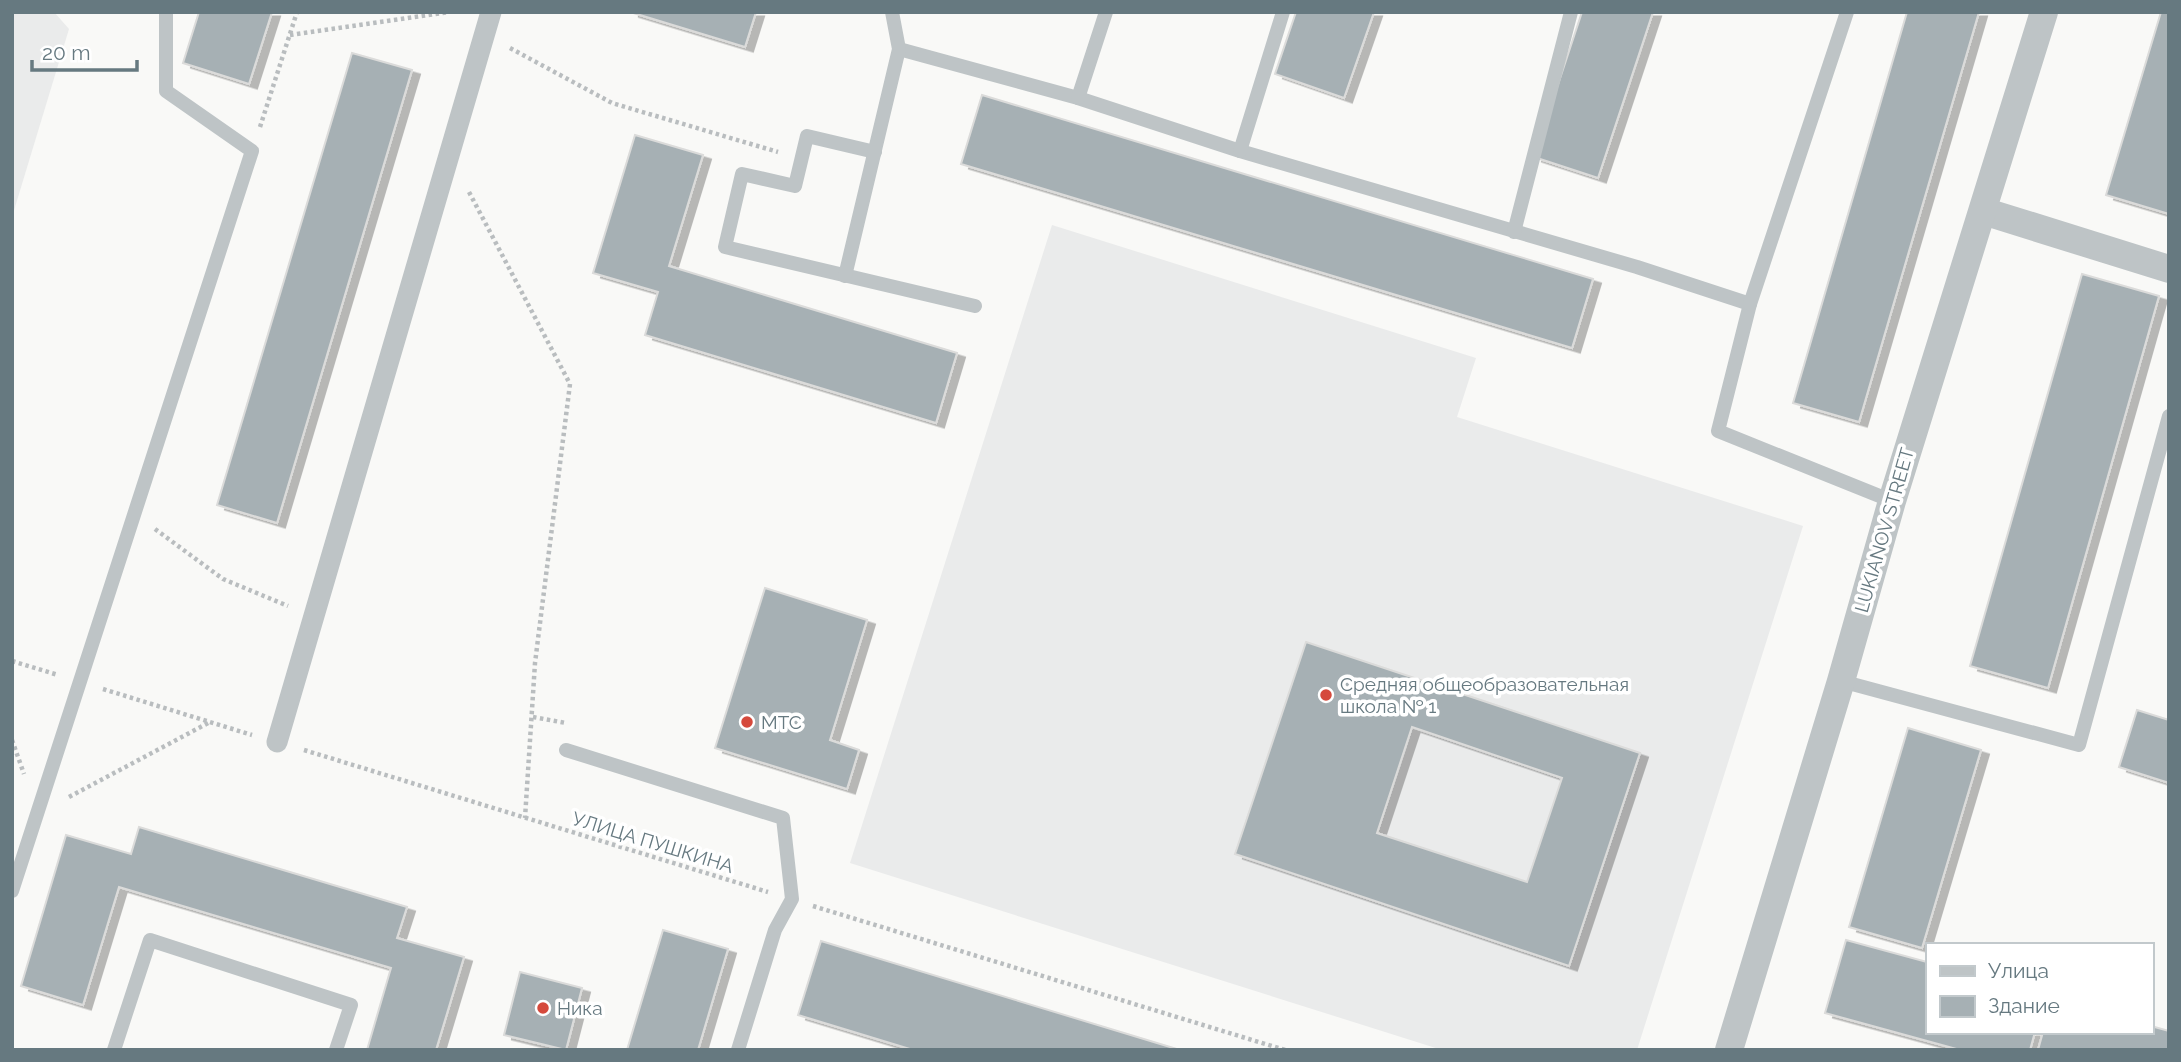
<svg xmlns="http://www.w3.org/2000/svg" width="2181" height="1062" font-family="Raleway,sans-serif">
  <defs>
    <filter id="shadow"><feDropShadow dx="8" dy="4.5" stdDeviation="0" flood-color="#0004"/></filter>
  </defs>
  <rect width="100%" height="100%" fill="#f9f9f7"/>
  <g fill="#eaebeb">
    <path d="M12,12H54L69,29L12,217Z"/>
    <path d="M1052,225L1476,358L1457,417L1803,526L1637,1050H1442L850,863Z"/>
  </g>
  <g fill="#a6b0b4" stroke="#dbdbda" stroke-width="2" fill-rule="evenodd" filter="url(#shadow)">
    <path d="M199,12H272L249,84L183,63Z"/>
    <path d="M630,12H756L745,47Z"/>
    <path d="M1296,12H1374L1344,98L1275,74Z"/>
    <path d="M1582,12H1653L1598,178L1534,157Z"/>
    <path d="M1907,12H1979L1859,422L1793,403Z"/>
    <path d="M2161,12H2169V214L2106,195Z"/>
    <path d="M352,53L412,70L277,523L217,505Z"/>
    <path d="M982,95L1593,279L1572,348L961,164Z"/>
    <path d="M635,135L703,155L669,266L957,353L936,423L645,335L658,292L593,273Z"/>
    <path d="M2082,274L2159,296L2048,688L1970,666Z"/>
    <path d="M765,588L867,620L830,740L859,750L847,789L715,748Z"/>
    <path d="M1306,642L1640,753L1569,966L1235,854ZM1412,727L1562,778L1527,882L1377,833Z"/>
    <path d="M2137,710L2169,720V783L2119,767Z"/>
    <path d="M1908,728L1981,750L1922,948L1849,927Z"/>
    <path d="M139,827L407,907L397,938L464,957L436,1050H367L391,968L119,887L83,1005L21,986L66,835L131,854Z"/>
    <path d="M663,930L728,949L698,1050H627Z"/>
    <path d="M1846,940L1927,962V1032H2035L2030,1050H1960L1825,1013Z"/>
    <path d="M821,941L1180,1050H913L798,1015Z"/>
    <path d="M520,972L582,988L566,1050L504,1035Z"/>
    <path d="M2151,1026L2169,1031V1050H2038L2043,1032H2151Z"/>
  </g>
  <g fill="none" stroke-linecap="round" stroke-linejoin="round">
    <g stroke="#b9bdbf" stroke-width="4.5" stroke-dasharray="3.5 3.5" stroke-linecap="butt">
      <path d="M290,35L449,12"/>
      <path d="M510,48L612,103L778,152"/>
      <path d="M260,127L297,12"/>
      <path d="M469,192L570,384L535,663L525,818"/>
      <path d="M155,529L223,579L288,606"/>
      <path d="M12,661L58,675"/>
      <path d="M103,689L252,735"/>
      <path d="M533,717L566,723"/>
      <path d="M12,740L24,774"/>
      <path d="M304,750L768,892"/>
      <path d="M69,797L210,722"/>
      <path d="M813,906L1285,1050"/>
    </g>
    <g stroke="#bec4c6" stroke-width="14">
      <path d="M899,49L1078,98L1240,151L1637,267L1750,304L1718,431L1892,501"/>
      <path d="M1078,98L1106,12"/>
      <path d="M1240,151L1283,12"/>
      <path d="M875,152L807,136L795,186L742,174L725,247L975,306"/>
      <path d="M1514,232L1571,12"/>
      <path d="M845,276L899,49L892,12"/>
      <path d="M1750,304L1847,12"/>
      <path d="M1841,681L2079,745L2169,416"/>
      <path d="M566,750L783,818L792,899L775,930L738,1050"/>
      <path d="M12,891L252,151L166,91V12"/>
      <path d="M114,1050L150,940L351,1005L336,1050"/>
    </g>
    <path stroke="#bec4c6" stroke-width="21" d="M277,742L491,12"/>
    <g stroke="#bec4c6" stroke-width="28">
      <path d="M1983,211L2169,269"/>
      <path d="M1729,1050L1841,681L1892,501L2044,12"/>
    </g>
  </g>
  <g fill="#d5493c" stroke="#fff" stroke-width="2.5">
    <circle cx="1326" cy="695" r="7"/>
    <circle cx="747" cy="722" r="7"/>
    <circle cx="543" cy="1008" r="7"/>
  </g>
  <g text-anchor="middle" stroke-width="7" stroke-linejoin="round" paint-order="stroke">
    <g font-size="19" fill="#667980" stroke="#fff">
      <text transform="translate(1884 530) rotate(-74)" y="7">LUKIANOV STREET</text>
      <text transform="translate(653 842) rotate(17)" y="7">УЛИЦА ПУШКИНА</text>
    </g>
    <g font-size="19" fill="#667980" stroke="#fff" text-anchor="start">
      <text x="1340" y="691">Средняя общеобразовательная<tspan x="1340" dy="22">школа № 1</tspan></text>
      <text x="761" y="729">МТС</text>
      <text x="557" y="1015">Ника</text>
    </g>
  </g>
  <rect width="2181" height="1062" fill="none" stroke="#667980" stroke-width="28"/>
  <rect x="1926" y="943" width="228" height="91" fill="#ffffff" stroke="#c2c9cc" stroke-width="2"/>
  <rect x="1940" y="966" width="35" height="10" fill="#bec4c6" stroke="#c2c9cc" stroke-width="2"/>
  <text x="1988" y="978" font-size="21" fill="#667980">Улица</text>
  <rect x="1940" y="996" width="35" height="21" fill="#a6b0b4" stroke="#c2c9cc" stroke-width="2"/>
  <text x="1988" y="1013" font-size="21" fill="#667980">Здание</text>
  <path d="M32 60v10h105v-10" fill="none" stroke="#667980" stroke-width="3.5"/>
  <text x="42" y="60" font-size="21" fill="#667980" stroke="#ffffff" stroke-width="5" paint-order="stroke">20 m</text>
</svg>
